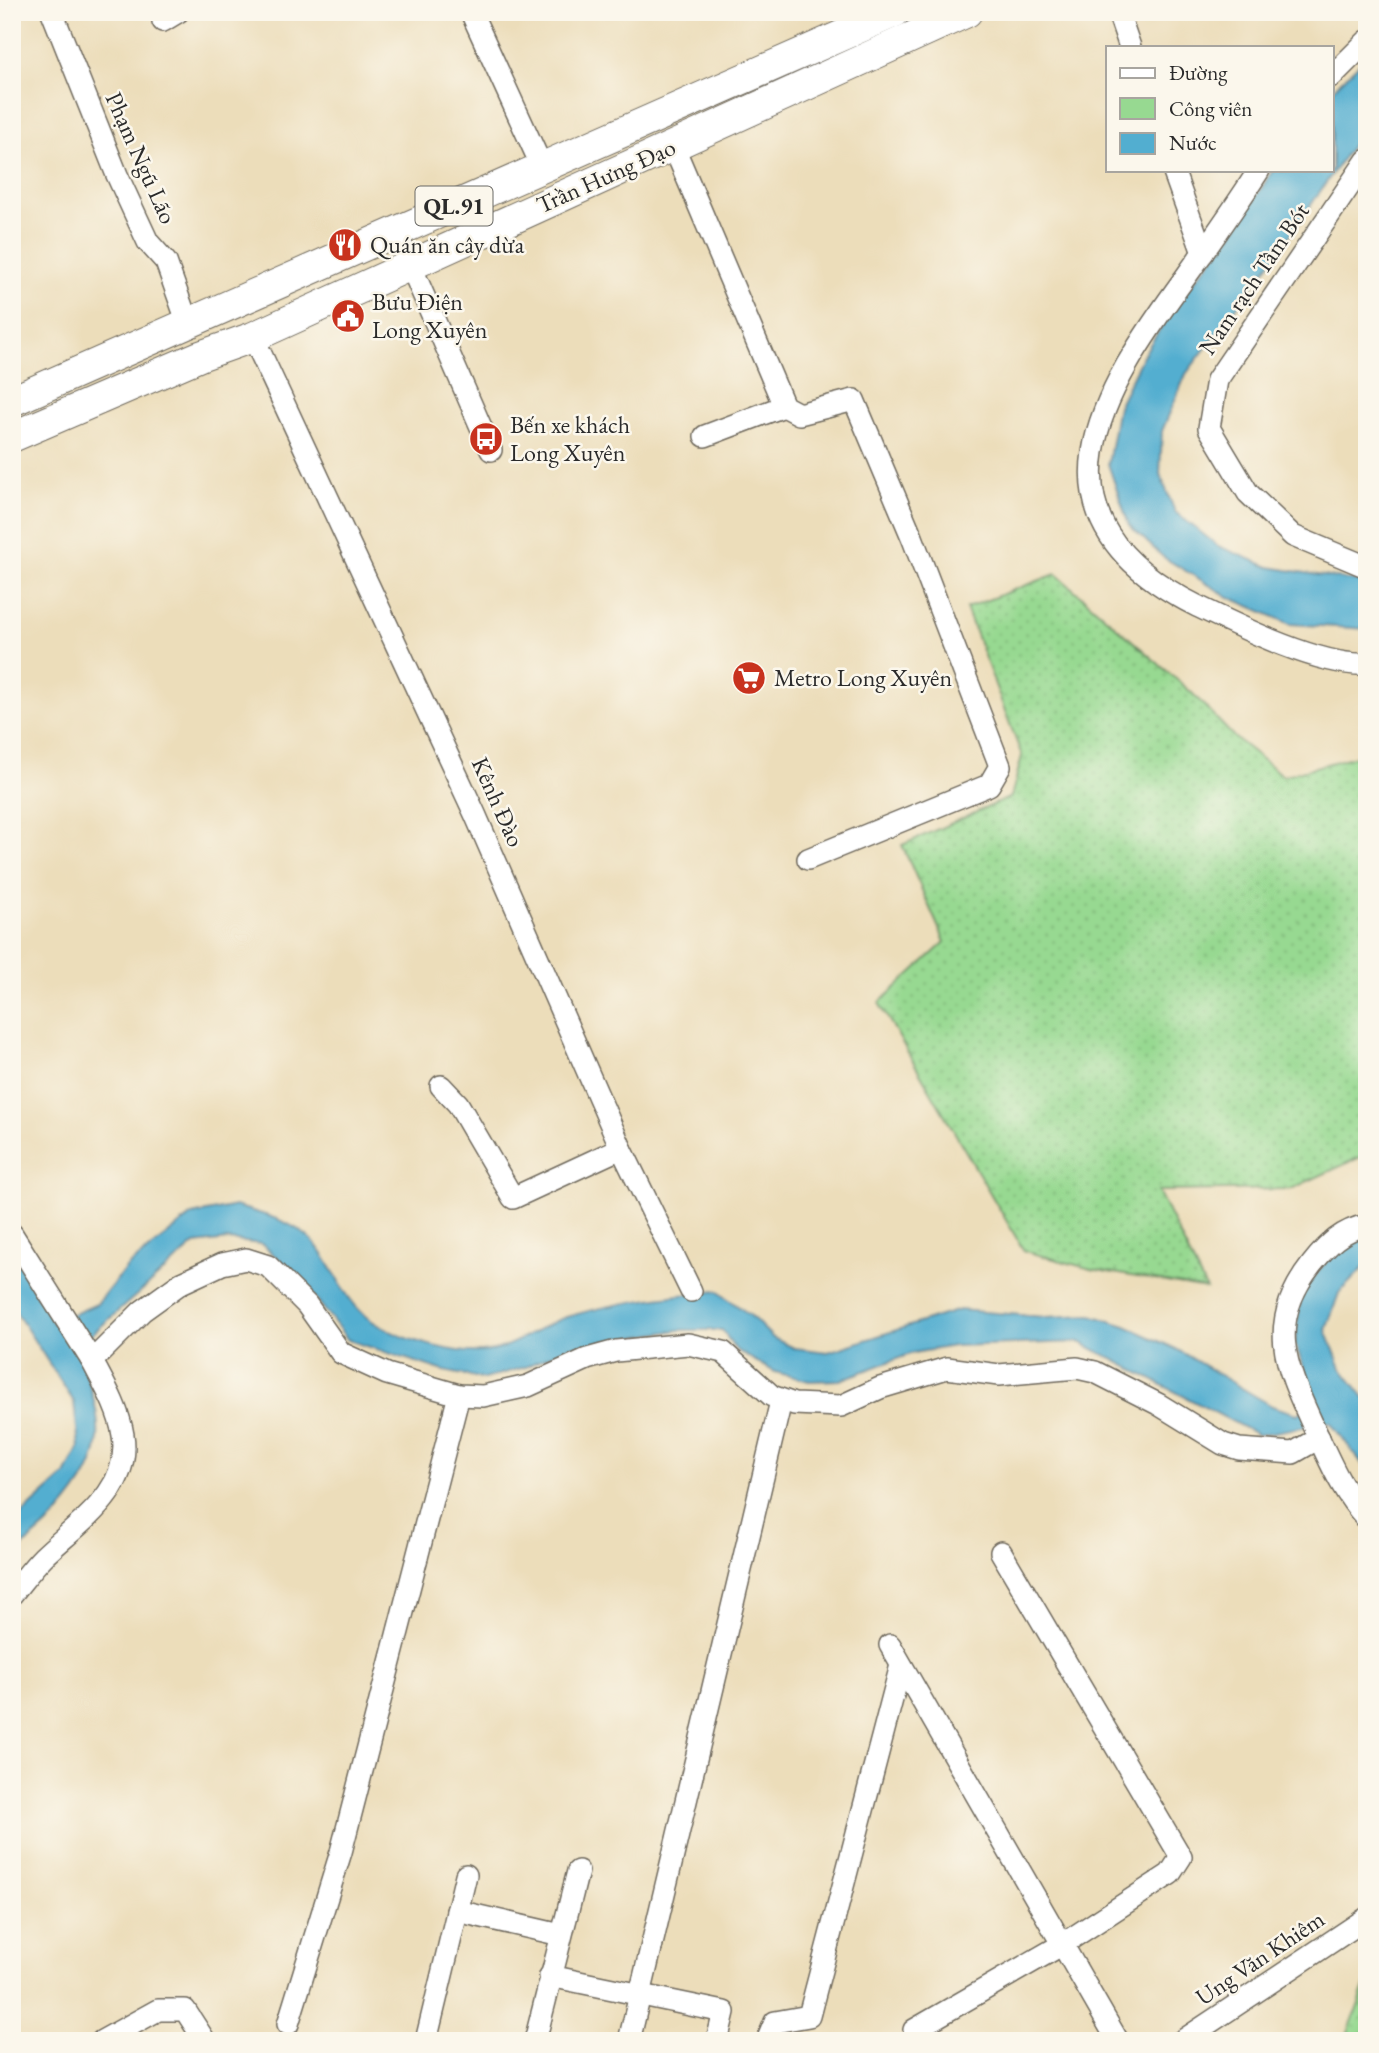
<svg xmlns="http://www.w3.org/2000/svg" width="1379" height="2053" font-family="'EB Garamond',serif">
  <defs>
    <pattern id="green-dots" width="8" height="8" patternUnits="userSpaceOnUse" patternTransform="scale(1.75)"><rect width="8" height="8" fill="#97d991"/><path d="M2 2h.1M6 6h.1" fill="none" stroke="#82ba7d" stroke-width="1.8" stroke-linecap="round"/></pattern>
  </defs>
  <rect width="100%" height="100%" fill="#fbf7ec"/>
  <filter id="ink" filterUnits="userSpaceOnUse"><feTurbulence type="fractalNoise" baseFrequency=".0143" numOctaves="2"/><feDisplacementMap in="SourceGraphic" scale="14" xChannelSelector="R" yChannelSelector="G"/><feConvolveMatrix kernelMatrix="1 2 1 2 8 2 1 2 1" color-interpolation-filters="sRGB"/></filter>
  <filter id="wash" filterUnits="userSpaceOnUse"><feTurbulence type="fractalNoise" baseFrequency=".00686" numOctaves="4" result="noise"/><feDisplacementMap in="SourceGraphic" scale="28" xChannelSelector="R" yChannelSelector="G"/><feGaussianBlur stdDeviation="1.57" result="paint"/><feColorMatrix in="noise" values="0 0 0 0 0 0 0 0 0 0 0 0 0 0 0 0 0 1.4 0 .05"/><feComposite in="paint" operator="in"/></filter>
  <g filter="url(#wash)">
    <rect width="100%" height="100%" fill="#ecddba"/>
    <g fill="url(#green-dots)" stroke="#61825e" stroke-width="2">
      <path d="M1056,574L1192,693L1235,738L1283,776L1355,756L1367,765V1154L1291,1189L1158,1191L1206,1289L1091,1269L1024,1251L879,1003L945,942L902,845L1011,797L1022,756L966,608Z"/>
      <path d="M1367,1982V2041H1345Z"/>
    </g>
    <g fill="#52aed0" stroke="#3e6c7e" stroke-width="2">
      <path d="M1367,56V123L1280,250L1186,374L1162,431L1160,474L1175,512L1218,546L1269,567L1367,583V629L1290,624L1229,597L1163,557L1129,525L1108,464L1118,406L1142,357L1180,298L1231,236L1273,170H1332V90Z"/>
      <path d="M235,1206C259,1213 289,1220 308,1237C334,1260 340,1299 372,1321C399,1339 466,1360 498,1349C523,1341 545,1323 570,1316C618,1302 667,1296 717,1291L750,1315L773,1338L794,1348L828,1352L959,1310L1045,1317L1091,1315L1126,1326L1176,1349L1272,1406L1297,1414L1317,1402L1295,1344L1301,1293L1346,1237L1367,1232V1264L1339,1293L1326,1330L1341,1368L1367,1401V1470L1330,1422L1258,1435L1080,1342L954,1346L913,1353L840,1380L809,1381L775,1372L736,1350L722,1330H679L569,1347L525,1367L484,1379L444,1371L348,1340L296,1273L261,1244L228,1240L195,1244L77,1347C102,1422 115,1449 58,1514C44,1530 26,1541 12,1558V1523L65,1475L79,1447L74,1402L12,1306V1252L53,1323L97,1304L127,1267L192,1215Z"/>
    </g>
  </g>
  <g filter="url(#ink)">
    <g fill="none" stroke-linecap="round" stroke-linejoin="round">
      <g stroke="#6f695d" stroke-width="24">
        <g id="minor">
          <path d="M52,12L117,175L148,242L166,262L187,321"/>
          <path d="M471,12L542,167"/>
          <path d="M1118,12L1130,47"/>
          <path d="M163,21L178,12"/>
          <path d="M1332,76L1367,41"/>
          <path d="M673,145L784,406L799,414L854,400L912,537L1000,766L989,785L808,859"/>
          <path d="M1367,160L1217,380L1209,428L1248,493L1293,536L1367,567"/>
          <path d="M1173,170L1203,253"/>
          <path d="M1259,170C1236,206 1212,240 1187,275C1100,394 1020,518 1197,606C1240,627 1321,667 1367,664"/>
          <path d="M396,232L491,450"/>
          <path d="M253,337L475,814L621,1148L691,1291"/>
          <path d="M705,436L784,406"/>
          <path d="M441,1086L458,1104L513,1198L621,1148"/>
          <path d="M1367,1225C1342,1230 1328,1244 1312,1264C1263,1326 1288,1370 1316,1432C1331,1464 1343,1493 1367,1519"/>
          <path d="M12,1234L92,1361L142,1311L181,1283L222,1264L246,1259L268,1266L307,1305L341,1353L387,1374L459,1395L483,1396L528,1386L587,1359L616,1351L688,1344L723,1352L772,1396L794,1404L841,1406L880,1388L947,1368L999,1375L1077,1368L1095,1372L1158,1404L1223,1444L1239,1449L1293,1453L1319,1438"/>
          <path d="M12,1594C22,1582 32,1568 43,1557C77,1524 132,1491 123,1435C119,1409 104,1384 92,1361"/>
          <path d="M890,1645L1118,2041"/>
          <path d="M457,1911L561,1935"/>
          <path d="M550,1976L724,2012L717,2041"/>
          <path d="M288,2024L341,1852L459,1395"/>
          <path d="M914,2030L1063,1944L1170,1874L1181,1857L1001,1552"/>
          <path d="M102,2041L158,2010H185L205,2041"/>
          <path d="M426,2041L466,1875"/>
          <path d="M535,2041L578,1871"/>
          <path d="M629,2041L781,1401"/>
          <path d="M767,2041L775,2022L809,2016L901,1665"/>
          <path d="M1182,2041L1367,1918"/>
        </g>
      </g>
      <g stroke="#6f695d" stroke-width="32">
        <g id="highway">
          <path d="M12,401L895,12"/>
          <path d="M12,437L200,356L253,337L967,12"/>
        </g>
      </g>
      <use href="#minor" stroke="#fff" stroke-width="21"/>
      <use href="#highway" stroke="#fff" stroke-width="30"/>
    </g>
  </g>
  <defs>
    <g id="restaurant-disc" transform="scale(1.75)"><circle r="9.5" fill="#c8321e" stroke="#fbf7ec"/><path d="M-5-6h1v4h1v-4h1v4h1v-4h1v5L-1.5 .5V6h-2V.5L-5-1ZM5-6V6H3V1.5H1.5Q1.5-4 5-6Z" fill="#fff"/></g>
    <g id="civic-disc" transform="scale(1.75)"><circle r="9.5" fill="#c8321e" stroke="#fbf7ec"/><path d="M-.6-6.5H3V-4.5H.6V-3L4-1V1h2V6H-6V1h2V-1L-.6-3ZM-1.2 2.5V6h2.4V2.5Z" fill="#fff"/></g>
    <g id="bus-disc" transform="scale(1.75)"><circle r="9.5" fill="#c8321e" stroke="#fbf7ec"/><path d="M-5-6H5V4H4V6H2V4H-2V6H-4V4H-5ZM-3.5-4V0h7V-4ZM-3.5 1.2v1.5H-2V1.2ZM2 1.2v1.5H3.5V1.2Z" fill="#fff"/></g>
    <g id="supermarket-disc" transform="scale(1.75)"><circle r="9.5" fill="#c8321e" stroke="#fbf7ec"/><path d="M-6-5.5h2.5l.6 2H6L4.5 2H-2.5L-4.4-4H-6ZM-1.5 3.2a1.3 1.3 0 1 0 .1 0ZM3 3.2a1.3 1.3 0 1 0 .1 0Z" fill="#fff"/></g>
  </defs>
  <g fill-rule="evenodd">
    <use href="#restaurant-disc" x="345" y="245"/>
    <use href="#civic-disc" x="348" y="316"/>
    <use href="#bus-disc" x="486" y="439"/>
    <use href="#supermarket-disc" x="749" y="678"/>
  </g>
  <g text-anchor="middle" stroke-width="5" stroke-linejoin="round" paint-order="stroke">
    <rect fill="#fbf7ec" stroke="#696865" stroke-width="2" x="415.5" y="186.5" width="77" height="39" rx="5"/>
    <g font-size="23" font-weight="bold" fill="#2b2b2b">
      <text x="454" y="214">QL.91</text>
    </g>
    <g font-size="24" fill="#2b2b2b" stroke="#fbf7ec">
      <text transform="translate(141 158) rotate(66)" y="8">Phạm Ngũ Lão</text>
      <text transform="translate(606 176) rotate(-24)" y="8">Trần Hưng Đạo</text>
      <text transform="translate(1254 279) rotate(-56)" y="8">Nam rạch Tầm Bót</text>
      <text transform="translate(498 802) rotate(66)" y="8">Kênh Đào</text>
      <text transform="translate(1260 1958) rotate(-34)" y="8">Ung Văn Khiêm</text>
    </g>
    <g font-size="24" fill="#2b2b2b" stroke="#fbf7ec" text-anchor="start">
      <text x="370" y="253">Quán ăn cây dừa</text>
      <text x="372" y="310">Bưu Điện<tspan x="372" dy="28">Long Xuyên</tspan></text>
      <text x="510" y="433">Bến xe khách<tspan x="510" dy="28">Long Xuyên</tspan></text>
      <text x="774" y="686">Metro Long Xuyên</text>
    </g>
  </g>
  <rect width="1379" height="2053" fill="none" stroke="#fbf7ec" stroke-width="42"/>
  <rect x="1106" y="46" width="228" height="126" fill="#fbf7ec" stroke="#a8a59f" stroke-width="2"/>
  <rect x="1120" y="68" width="35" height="10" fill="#ffffff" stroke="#a8a59f" stroke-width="2"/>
  <text x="1169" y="80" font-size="21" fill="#2b2b2b">Đường</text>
  <rect x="1120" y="98" width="35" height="21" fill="#97d991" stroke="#a8a59f" stroke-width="2"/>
  <text x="1169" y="116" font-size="21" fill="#2b2b2b">Công viên</text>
  <rect x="1120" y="133" width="35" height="21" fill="#52aed0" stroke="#a8a59f" stroke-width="2"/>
  <text x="1169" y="150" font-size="21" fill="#2b2b2b">Nước</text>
</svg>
